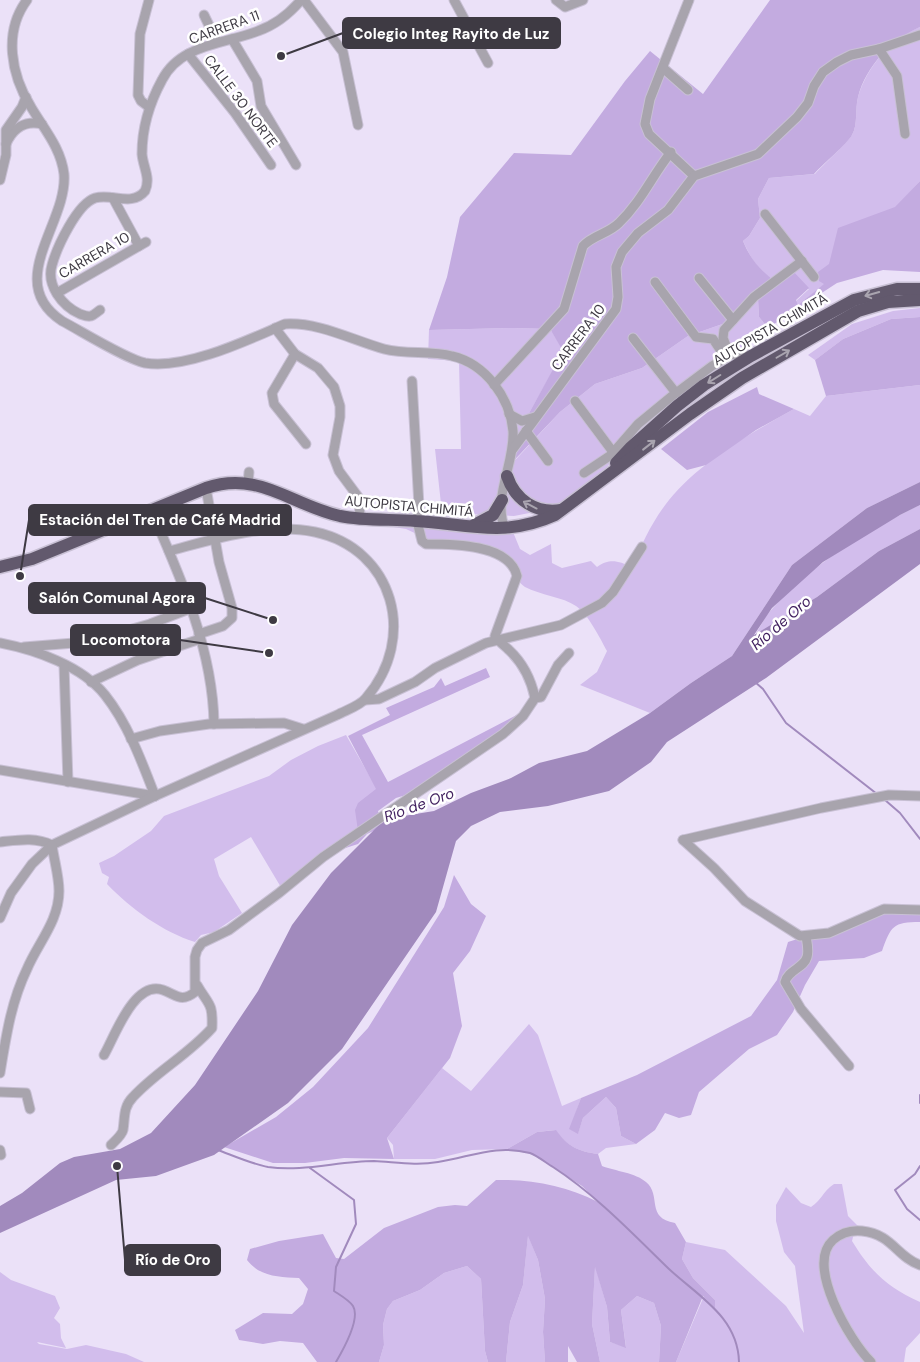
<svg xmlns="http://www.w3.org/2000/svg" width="920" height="1362" font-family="'DM Sans',sans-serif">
  <rect width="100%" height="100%" fill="#ebe1f8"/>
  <g fill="#d2bdec">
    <path d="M920,27V181L825,284L798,305L796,301L809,289C771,282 760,278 743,241L749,236L760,218L758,199L769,178L815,174C822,166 848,142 852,135C858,125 855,108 858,97C867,66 892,38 920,27Z"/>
    <path d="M758,299L759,317L768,328L641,425L607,467L555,508L514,516L442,513L435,449H461L459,361L428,359L429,330L513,328L550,329L564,351L528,415L506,470L560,412L595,384L642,368L688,336L737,319Z"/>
    <path d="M920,308V317L891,319L843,339L815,360L808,355L852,324L893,311Z"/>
    <path d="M920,385V482L867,508L792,565L732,656L691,683L650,713L580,685L597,672L607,651C600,638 588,614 576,606C563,597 540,595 525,587C511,578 523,563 503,554L434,542L406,529L362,522L513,532L520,549L530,555L551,544L552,563L562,568L591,561L597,567C610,558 618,561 632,567C642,543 653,520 669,500C701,461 751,433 794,409L810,416L826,396Z"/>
    <path d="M920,505V529L879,551L817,597L754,637C760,627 765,616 773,608C809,566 870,529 920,505Z"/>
    <path d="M346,735L377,789L359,831L282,889L251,837L214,859L219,876L242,913L214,932L201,935L195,942C163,932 131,909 107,884L109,877L102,873L99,863L114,856L151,831L164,816L269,776L291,760L318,746Z"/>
    <path d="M529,1024L538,1035L562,1106L581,1098L570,1129L578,1133L583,1118L606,1097L616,1108L621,1136L636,1144L606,1148L598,1154C578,1151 568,1147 555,1130L537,1132L507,1149L472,1150L435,1159H394L393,1145L387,1138L442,1068L471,1091Z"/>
    <path d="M834,1184H842L848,1216L860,1228L854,1233L852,1241C871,1272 887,1287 920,1302V1333L906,1348L904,1362H676L704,1296L715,1307V1300L693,1278L682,1259L686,1242L725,1250L786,1306L804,1333L795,1266L784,1252L776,1221V1205L786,1187L801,1203L811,1207C822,1200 822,1192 834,1184Z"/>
    <path d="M528,1235L538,1260L545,1299L543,1332L545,1362H506L510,1322L523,1285Z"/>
    <path d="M595,1265L607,1307L610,1342L626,1347L621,1310L637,1296L654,1303L661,1326L659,1362H600L592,1324Z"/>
    <path d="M467,1266L481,1279L485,1351L488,1362H379L384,1345L383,1325L387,1309L393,1301L420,1290L444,1273Z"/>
    <path d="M0,1272L11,1280L55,1296L60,1308L54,1318L60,1324L61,1338L66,1348L37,1342L39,1344L67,1349L86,1345L126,1354L144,1362H0Z"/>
  </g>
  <g fill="#c3abe0">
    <path d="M770,0H920V27C892,39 866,66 858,97C855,108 858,125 852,135C848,143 822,165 814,174L769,178L758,199L760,218L749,236L743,241C751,260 761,272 778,283L791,269L809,288L796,300L798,305L824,284L819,281L818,272L829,264L838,228L895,207L920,181V272L883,270L837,283L768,328L759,317L758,299L737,319L688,336L642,368L595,384L560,412L504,471L528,415L563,351L550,329L513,328L429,330L447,277L460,217L514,153L571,155L625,81L650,51L703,94Z"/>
    <path d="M920,317V385L826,396L815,360L843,339L891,319Z"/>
    <path d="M757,387L759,394L794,409L756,430L706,465L687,470L661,449L708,412Z"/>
    <path d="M486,668L490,677L362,735L388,782L538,704L406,795L396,798L378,811L382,827L367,834L358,844L324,855L340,839L358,831L355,810L358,803L376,789L348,736L390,715L386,708L434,687L441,678L445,686Z"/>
    <path d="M454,875L471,904L486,916L470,951L453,973L462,1026L450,1058L387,1138L394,1159L344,1158L305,1163H273L224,1147L276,1117L313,1087L368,1028L444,907Z"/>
    <path d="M883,912H920V922C893,922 891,926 882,951L864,958L819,961L805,985L793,1012L777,1035L749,1049L699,1092L691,1115L679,1118L665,1113L655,1130L636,1144L621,1136L616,1108L606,1097L583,1118L578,1134L569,1129L581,1098L637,1075L751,1016L777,980L788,942Z"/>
    <path d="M556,1130C568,1147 578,1151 598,1154L602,1166C615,1171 636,1173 646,1182C662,1195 645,1218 675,1223L686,1242L682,1259L693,1278L715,1300V1308L703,1296L676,1362H659L661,1326L654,1303L637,1296L621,1310L626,1348L610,1342L607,1307L595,1267L592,1324L600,1362H577L568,1346V1362H545L543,1332L545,1299L538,1260L528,1236L523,1285L510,1322L506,1362H488L485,1351L481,1279L467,1266L444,1273L420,1290L393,1301L387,1309L383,1325L384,1345L379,1362H317L303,1343L280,1341L263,1344L239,1340L235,1330L263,1313L292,1314L303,1304L308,1289L299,1278C279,1277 260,1277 247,1260L250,1249L279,1241L323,1234L336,1258L344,1259L384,1228L438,1207L455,1205L467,1206L496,1180C531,1179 567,1186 598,1202L582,1186L532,1154L507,1149L537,1132Z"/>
  </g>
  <path fill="#a18abd" d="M920,482V505L900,515L823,562L772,608L754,635L817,597L879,551L920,529V564L766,678L667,742L651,762L609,791L548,806L500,812L471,826L456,841L436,912L342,1049L288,1103L214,1155L156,1176L116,1180L0,1233V1206L22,1193L60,1163L74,1157L120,1149L151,1133L195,1085L258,991L292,925L331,873L385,819L434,811L471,793L511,778L539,763L587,751L650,713L691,683L732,656L792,565L867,508Z"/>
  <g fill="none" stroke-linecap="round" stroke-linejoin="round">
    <g stroke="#a18abd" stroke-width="2">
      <path d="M755,682L763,689L786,723L877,794"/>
      <path d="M885,800L900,813L920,839"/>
      <path d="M920,1095V1103"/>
      <path d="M218,1150C234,1156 252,1164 268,1167C303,1172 339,1161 374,1161C395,1162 416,1166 438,1162C471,1157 495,1144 530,1153C538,1156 546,1163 553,1167C596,1195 632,1233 669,1269C698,1296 738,1317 739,1362"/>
      <path d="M920,1166L915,1174L895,1190L907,1209L920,1220"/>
      <path d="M310,1168L354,1200L356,1224L336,1267L334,1291C340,1295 349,1300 353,1306C361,1319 343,1350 336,1362"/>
    </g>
    <g stroke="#c8c0d4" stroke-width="11">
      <g id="minor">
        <path d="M27,0C3,32 11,75 31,107C44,129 61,148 64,174C68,223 3,282 62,321C81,331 126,359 145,363C185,370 248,340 285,324C319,322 352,340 384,349C407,355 430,350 452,356C486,364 510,398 513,431C515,463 492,498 505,529"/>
        <path d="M149,0L140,34L138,95L141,101L149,107"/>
        <path d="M304,0L343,52L358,125"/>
        <path d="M454,0L488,63"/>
        <path d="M556,0L565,7L583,0"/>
        <path d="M689,0L650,99L645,124L649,134L694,176"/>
        <path d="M204,15L217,42"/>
        <path d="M232,39L257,81L261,106L296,165"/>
        <path d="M879,49L897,76L905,134"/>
        <path d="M188,54L235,113L271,165"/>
        <path d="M663,68L688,90"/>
        <path d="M6,144C13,128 25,120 42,124"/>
        <path d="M0,180L6,155V130L22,107L26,97"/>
        <path d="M113,198L139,246"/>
        <path d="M765,214L814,277"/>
        <path d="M699,278L733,320"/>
        <path d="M655,282L696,337L713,339L725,357"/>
        <path d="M57,293L146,242"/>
        <path d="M100,310C97,312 94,315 91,316C87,317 83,315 80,314C62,306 46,285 52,265C57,247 77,204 95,198C112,193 132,207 145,191C151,178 143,167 142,154C142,129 150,102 162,80C180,44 225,44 258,31C275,25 290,13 301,0"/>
        <path d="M275,328L295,354L318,368L334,387L340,406V417L333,455L339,471L359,498L360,519"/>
        <path d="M633,338L676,393"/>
        <path d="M295,354L272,393L274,404L306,444"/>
        <path d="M750,356L735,355L729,353L723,338L724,330L754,297L802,261"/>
        <path d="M412,381L419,506L417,521L422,541L426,544C452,544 510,544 517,576L495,636C499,642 504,645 509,650C524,664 531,679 535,698"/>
        <path d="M494,385L564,309L583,246C593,235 608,234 619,223C641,202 652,176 671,152"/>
        <path d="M575,401L613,452"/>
        <path d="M509,414L522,421L535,417"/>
        <path d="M526,431L548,461"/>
        <path d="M513,449L616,309L618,297L616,267L622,252L638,233L668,210L694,176L758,154L797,117L808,103L814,86L823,72L837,62L851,55L879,49L920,35"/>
        <path d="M584,473L611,455L638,424L672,396L712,366L732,354"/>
        <path d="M248,483L249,472"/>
        <path d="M152,512C181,578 213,650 214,724"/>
        <path d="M199,634L223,626L232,618V608L219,562L206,488"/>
        <path d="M0,643C36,650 82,666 105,695C128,724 142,762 155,796"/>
        <path d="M24,647L87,642L150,624L189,609"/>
        <path d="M64,665L68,782"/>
        <path d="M91,682L138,660L200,639"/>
        <path d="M365,700L379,699L415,682L435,668L486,643L561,625L602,603L613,592L642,547"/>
        <path d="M131,739L160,731L209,724L284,723L303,729"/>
        <path d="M0,770L155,796"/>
        <path d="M683,840L714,868L745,901L800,936L829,933L884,909L920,910"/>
        <path d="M683,840L821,808L889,795L920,796"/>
        <path d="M0,842C19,840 35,837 52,845"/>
        <path d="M0,918L11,893L32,864L52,845L155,796L337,715C346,710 360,706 366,698C418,638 394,549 315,532C266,522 215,539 169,551"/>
        <path d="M806,936C807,942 809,951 807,957C804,968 788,970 785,982L801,1009L849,1066"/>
        <path d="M104,1055C115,1036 134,980 163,990C177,995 181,1003 195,992V957L197,950L202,943L229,930L279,893L323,857L503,734L523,716L535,698L541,697L558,665L569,653"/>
        <path d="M0,1073C6,1037 11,1002 27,969C38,943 59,921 59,891C59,876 54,860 52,845"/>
        <path d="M0,1092L26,1093L30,1109"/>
        <path d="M111,1145C115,1141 122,1135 123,1130C125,1118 123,1107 133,1097C157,1071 188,1055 212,1028C213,1002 209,1006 197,985"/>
        <path d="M0,1150L1,1155"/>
        <path d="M871,1362C850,1341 805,1265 833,1240C841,1233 852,1230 862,1231C892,1234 897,1257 920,1265"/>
      </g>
    </g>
    <g stroke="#c8c0d4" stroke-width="15">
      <g id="highway">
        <path d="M616,463L630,448L677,406L704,385L751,356L854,300L897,289H920"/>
        <path d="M507,476C515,500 536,514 561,510"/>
        <path d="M474,525L493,515L502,500"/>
        <path d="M0,567L32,559L206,488C259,470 291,505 340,516C365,521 391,519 416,521C468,524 504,538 555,515L690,414L742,378L858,311L888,302L920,300"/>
      </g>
    </g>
    <use href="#minor" stroke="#a8a4ad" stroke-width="9"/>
    <use href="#highway" stroke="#62596d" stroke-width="12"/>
  </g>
  <defs><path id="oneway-shaft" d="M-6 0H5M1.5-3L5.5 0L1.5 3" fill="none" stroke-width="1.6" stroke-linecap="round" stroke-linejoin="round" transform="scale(1.25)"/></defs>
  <g stroke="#a9a4af">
    <use href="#oneway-shaft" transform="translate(872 294) rotate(164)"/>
    <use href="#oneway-shaft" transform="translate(783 354) rotate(-30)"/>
    <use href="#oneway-shaft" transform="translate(714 379) rotate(148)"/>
    <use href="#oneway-shaft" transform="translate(649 445) rotate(-38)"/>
    <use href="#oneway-shaft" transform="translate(530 505) rotate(-152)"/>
  </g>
  <g text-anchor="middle" stroke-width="5" stroke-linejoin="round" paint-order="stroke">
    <g font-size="14" fill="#3e3a43" stroke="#fff">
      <text transform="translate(224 27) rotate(-20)" y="5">CARRERA 11</text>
      <text transform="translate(241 101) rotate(53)" y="5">CALLE 30 NORTE</text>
      <text transform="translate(94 255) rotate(-30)" y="5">CARRERA 10</text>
      <text transform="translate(770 329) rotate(-30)" y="5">AUTOPISTA CHIMITÁ</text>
      <text transform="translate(578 337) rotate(-53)" y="5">CARRERA 10</text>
      <text transform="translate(409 506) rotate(5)" y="5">AUTOPISTA CHIMITÁ</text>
    </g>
    <g font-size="15" font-style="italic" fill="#422160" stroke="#fff">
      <text transform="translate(781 623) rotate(-41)" y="5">Río de Oro</text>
      <text transform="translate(419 805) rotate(-20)" y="5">Río de Oro</text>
    </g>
  </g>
  <path fill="none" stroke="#3e3a43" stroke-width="2" d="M281 56L343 33M20 576L29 520M273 620L205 598M269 653L180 640M117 1166L125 1260"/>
  <g fill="#3e3a43" stroke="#fff" stroke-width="2">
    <circle cx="281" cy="56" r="5"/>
    <circle cx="20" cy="576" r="5"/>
    <circle cx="273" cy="620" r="5"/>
    <circle cx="269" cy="653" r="5"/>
    <circle cx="117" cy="1166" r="5"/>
  </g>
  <g fill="#3e3a43" stroke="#3e3a43" stroke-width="2">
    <rect x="343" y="18" width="217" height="30" rx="5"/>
    <rect x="29" y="505" width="262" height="30" rx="5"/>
    <rect x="29" y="583" width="176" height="30" rx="5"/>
    <rect x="71" y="625" width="109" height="30" rx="5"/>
    <rect x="125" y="1245" width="95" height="30" rx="5"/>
  </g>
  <g font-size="15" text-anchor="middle" font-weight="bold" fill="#fff">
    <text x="451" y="39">Colegio Integ Rayito de Luz</text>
    <text x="160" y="525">Estación del Tren de Café Madrid</text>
    <text x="117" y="603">Salón Comunal Agora</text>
    <text x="126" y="645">Locomotora</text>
    <text x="173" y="1265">Río de Oro</text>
  </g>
</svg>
